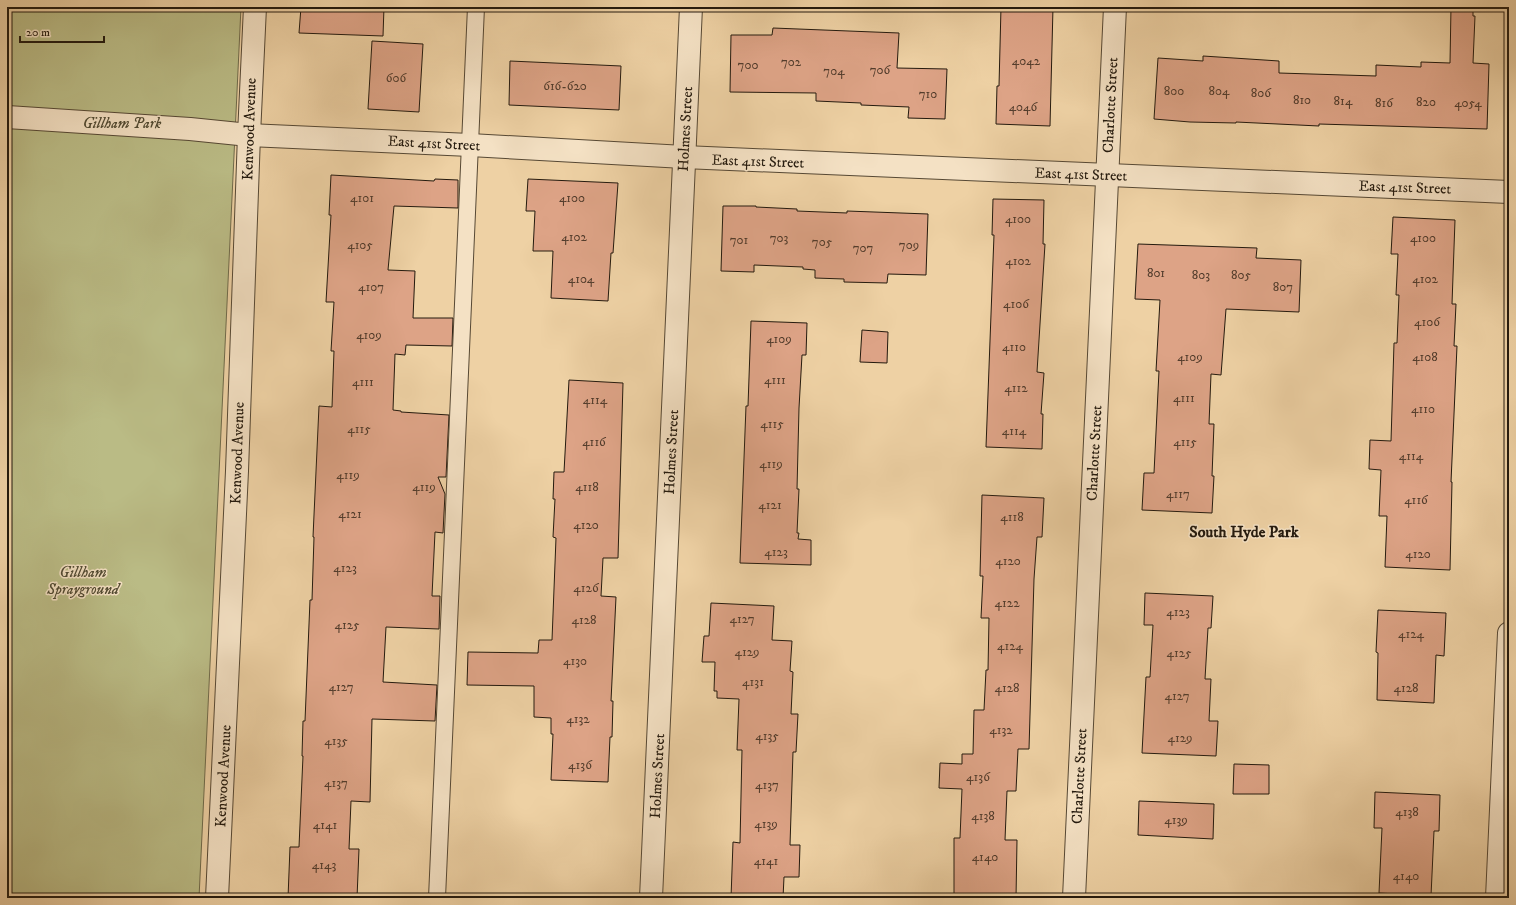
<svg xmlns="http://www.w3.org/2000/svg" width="1516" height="905" font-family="'IM FELL DW Pica',serif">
  <rect width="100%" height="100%" fill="#eed1a4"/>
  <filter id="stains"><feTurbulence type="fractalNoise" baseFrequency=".005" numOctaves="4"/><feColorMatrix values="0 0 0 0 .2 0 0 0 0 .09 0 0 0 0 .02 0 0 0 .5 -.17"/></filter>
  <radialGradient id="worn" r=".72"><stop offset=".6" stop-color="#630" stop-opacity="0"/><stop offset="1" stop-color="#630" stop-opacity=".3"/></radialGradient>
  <path fill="#babb85" stroke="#6f6a4a" d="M7,7H241L199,898H7Z"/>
  <g fill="#dda386" stroke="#241a0e">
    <path d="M301,7H384L383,36L299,33Z"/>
    <path d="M1001,7H1053L1050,126L996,124L997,86H999Z"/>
    <path d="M1451,7H1473V16H1475L1473,63L1489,64L1487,129L1319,124V126L1236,122V123L1190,122L1154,119L1158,58L1203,61V56L1279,61V73L1376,76V65L1421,67V62L1450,63Z"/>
    <path d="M773,28L899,33L897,68L947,69L945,119L908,118L909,107L861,105V103L816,101V93L730,92L731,35H772Z"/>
    <path d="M372,41L423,44L419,112L368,109Z"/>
    <path d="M510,61L621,66L619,110L509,105Z"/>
    <path d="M331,175L434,181L435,179L458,180V208L394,206L388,270L415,271L413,318H453L452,346L406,345L405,355L395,354L393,410L401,411V412L449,415L446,477H438L445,494L443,533L435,532L432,596H440L439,629L386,627L383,682L437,685L435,721L372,719L370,802L351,801L349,849H359L357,898H288L290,847H299L303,756H302L303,721H305L310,600H312L314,537H313L319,406L332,407L334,351H331L334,302H326L331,215H329Z"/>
    <path d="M528,179L618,183L613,253H611L608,301L551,298L553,251H533L535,211H526Z"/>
    <path d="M993,199L1044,200L1043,244H1045L1037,372L1044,373L1041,414H1043L1042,449L986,447L994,235H992Z"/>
    <path d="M723,206H756V207L797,209V211L847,213V211L928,214L926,275L888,274L887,283L844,282V279L815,278V270L803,269V267L754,265V272L721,271Z"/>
    <path d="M1393,217L1455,220L1452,304H1456L1454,346H1457L1451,482H1452L1450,570L1385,567L1387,516H1379L1381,470L1369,469L1370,440L1391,441L1394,343H1397L1399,295H1396L1398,254H1391Z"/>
    <path d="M1138,244L1257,248L1256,258L1301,260L1299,312L1226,309L1221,375L1211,374L1209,424H1214L1212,476H1214L1212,513L1142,510L1144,473H1154L1159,371H1156L1160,300L1135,299Z"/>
    <path d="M751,321L807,323L806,355H802L799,408L797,489H799L797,533H799L798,539L811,540V565L740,563L746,406H748Z"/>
    <path d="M862,330L888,332L887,363L860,362Z"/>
    <path d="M569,380L623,383L618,558H603L601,596L616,597L611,701H613L612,737H610L608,782L551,780L553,734H551V718L534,717V686L467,685L468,652L538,653L539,640H552L556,538L553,537L555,499H553L554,472H564Z"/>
    <path d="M982,495L1044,498L1042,537H1037L1034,579L1029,749H1018L1016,791H1007L1005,840H1017L1016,898H954V838H960L962,789L939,788L940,763L962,764V754H973L974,710H984L986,670H988L989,618H981L983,576H980Z"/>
    <path d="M1145,593L1213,596L1211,628H1208L1205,679H1211L1209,721H1218L1216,756L1142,753L1146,677H1150L1153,625H1144Z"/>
    <path d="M711,603L774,606L772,640L792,641L790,671L793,672L791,714H798L796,752H793L790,845H800L799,877H784L783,898H731L733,842L740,843L742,750H737L739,699L717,698V691H714L715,662H702L704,636H709Z"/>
    <path d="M1378,610L1446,613L1444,656L1436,655L1434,703L1377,700L1378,653L1376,652Z"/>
    <path d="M1234,764L1269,765V794H1233Z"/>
    <path d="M1375,792L1440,795L1439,831H1434L1431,896L1379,893L1382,828H1374Z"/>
    <path d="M1139,801L1214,804L1213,839L1138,835Z"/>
  </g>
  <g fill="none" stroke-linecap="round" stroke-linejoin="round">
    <g stroke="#564834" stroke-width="18">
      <path id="lane" d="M437,898L476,7"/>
    </g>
    <g stroke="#564834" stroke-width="24">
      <g id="street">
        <path d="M7,117L190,129L249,135L470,145L684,157L1509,192"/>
        <path d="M217,898L237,471L249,135L255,7"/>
        <path d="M651,898L691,7"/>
        <path d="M1074,898L1115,7"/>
        <path d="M1497,898L1509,633"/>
      </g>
    </g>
    <use href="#lane" stroke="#f4e1c4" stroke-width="16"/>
    <use href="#street" stroke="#f4e1c4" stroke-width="22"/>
  </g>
  <g text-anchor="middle" stroke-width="3" stroke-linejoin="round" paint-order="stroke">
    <g font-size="13" fill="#523c2c">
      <text x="1026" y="65">4042</text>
      <text x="791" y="66">702</text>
      <text x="748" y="69">700</text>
      <text x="880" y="74">706</text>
      <text x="834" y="75">704</text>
      <text x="396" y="82">606</text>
      <text x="565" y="90">616-620</text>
      <text x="1174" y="95">800</text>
      <text x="1219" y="95">804</text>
      <text x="1261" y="97">806</text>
      <text x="928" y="98">710</text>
      <text x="1302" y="104">810</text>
      <text x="1343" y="105">814</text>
      <text x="1426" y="106">820</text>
      <text x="1384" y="107">816</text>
      <text x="1468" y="107">4054</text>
      <text x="1023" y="111">4046</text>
      <text x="362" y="202">4101</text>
      <text x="572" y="202">4100</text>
      <text x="1018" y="223">4100</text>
      <text x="574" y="241">4102</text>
      <text x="779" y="242">703</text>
      <text x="1423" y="242">4100</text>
      <text x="739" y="244">701</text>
      <text x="822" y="246">705</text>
      <text x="360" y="249">4105</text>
      <text x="909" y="249">709</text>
      <text x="863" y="252">707</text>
      <text x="1018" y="265">4102</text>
      <text x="1156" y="277">801</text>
      <text x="1201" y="279">803</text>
      <text x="1241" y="279">805</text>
      <text x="581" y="283">4104</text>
      <text x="1425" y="283">4102</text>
      <text x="371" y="291">4107</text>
      <text x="1283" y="291">807</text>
      <text x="1016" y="308">4106</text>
      <text x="1427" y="326">4106</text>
      <text x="369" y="339">4109</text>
      <text x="779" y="343">4109</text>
      <text x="1014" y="351">4110</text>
      <text x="1190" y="361">4109</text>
      <text x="1425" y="361">4108</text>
      <text x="775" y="384">4111</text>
      <text x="363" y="386">4111</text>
      <text x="1016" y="392">4112</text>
      <text x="1184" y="402">4111</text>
      <text x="595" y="404">4114</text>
      <text x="1423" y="413">4110</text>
      <text x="772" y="428">4115</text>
      <text x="359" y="433">4115</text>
      <text x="1014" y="435">4114</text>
      <text x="594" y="446">4116</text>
      <text x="1185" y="446">4115</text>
      <text x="1411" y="460">4114</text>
      <text x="771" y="468">4119</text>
      <text x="348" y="479">4119</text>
      <text x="424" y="491">4119</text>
      <text x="587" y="491">4118</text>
      <text x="1178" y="498">4117</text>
      <text x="1416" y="504">4116</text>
      <text x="770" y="509">4121</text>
      <text x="350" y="518">4121</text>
      <text x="1012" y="521">4118</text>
      <text x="586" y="529">4120</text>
      <text x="776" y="556">4123</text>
      <text x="1418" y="558">4120</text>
      <text x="1008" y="565">4120</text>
      <text x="345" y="572">4123</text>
      <text x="586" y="592">4126</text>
      <text x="1007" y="607">4122</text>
      <text x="1178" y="616">4123</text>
      <text x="742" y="623">4127</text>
      <text x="584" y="624">4128</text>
      <text x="347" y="629">4125</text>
      <text x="1411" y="638">4124</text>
      <text x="1010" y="650">4124</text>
      <text x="747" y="656">4129</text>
      <text x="1179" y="657">4125</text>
      <text x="575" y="665">4130</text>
      <text x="753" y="686">4131</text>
      <text x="341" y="691">4127</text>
      <text x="1007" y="692">4128</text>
      <text x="1406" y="692">4128</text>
      <text x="1177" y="700">4127</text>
      <text x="578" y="723">4132</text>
      <text x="1001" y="734">4132</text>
      <text x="767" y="740">4135</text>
      <text x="1180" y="742">4129</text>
      <text x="336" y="745">4135</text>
      <text x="580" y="769">4136</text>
      <text x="978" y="781">4136</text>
      <text x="336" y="787">4137</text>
      <text x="767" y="789">4137</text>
      <text x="1407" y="816">4138</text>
      <text x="983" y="820">4138</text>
      <text x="1176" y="824">4139</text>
      <text x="766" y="828">4139</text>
      <text x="325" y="829">4141</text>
      <text x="985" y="861">4140</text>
      <text x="766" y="865">4141</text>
      <text x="324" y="869">4143</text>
      <text x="1406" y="880">4140</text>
    </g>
    <g font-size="15" fill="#241a0e" stroke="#f4e1c4">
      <text transform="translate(1110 105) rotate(-87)" y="5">Charlotte Street</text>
      <text transform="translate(249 129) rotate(-88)" y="5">Kenwood Avenue</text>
      <text transform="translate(685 129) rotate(-87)" y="5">Holmes Street</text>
      <text transform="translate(434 143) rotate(3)" y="5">East 41st Street</text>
      <text transform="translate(758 161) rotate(2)" y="5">East 41st Street</text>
      <text transform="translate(1081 174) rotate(2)" y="5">East 41st Street</text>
      <text transform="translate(1405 187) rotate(2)" y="5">East 41st Street</text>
      <text transform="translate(671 452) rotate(-87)" y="5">Holmes Street</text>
      <text transform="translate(237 453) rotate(-88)" y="5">Kenwood Avenue</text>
      <text transform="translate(1094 453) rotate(-87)" y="5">Charlotte Street</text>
      <text transform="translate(223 776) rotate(-87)" y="5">Kenwood Avenue</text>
      <text transform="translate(657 776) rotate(-87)" y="5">Holmes Street</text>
      <text transform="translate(1079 776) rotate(-87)" y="5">Charlotte Street</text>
    </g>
    <g font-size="15" font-style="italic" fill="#514a32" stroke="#f4e1c4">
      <text x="122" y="128">Gillham Park</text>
      <text x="83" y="577">Gillham<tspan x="83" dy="17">Sprayground</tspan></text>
    </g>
    <g font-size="16" font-weight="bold" fill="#241a0e" stroke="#f4e1c4">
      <text x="1244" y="537">South Hyde Park</text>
    </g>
  </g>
  <rect width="1516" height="905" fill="none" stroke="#eed1a4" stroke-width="24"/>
  <rect x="8" y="8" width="1500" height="889" fill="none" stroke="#241a0e" stroke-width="2"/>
  <rect x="12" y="12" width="1492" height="881" fill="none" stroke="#241a0e"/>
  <path d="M20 36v6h84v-6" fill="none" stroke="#241a0e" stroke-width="2"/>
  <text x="26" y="36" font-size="12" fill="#241a0e" stroke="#f4e1c4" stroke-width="3" paint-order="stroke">20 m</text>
  <rect width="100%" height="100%" filter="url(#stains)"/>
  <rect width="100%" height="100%" fill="url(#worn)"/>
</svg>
